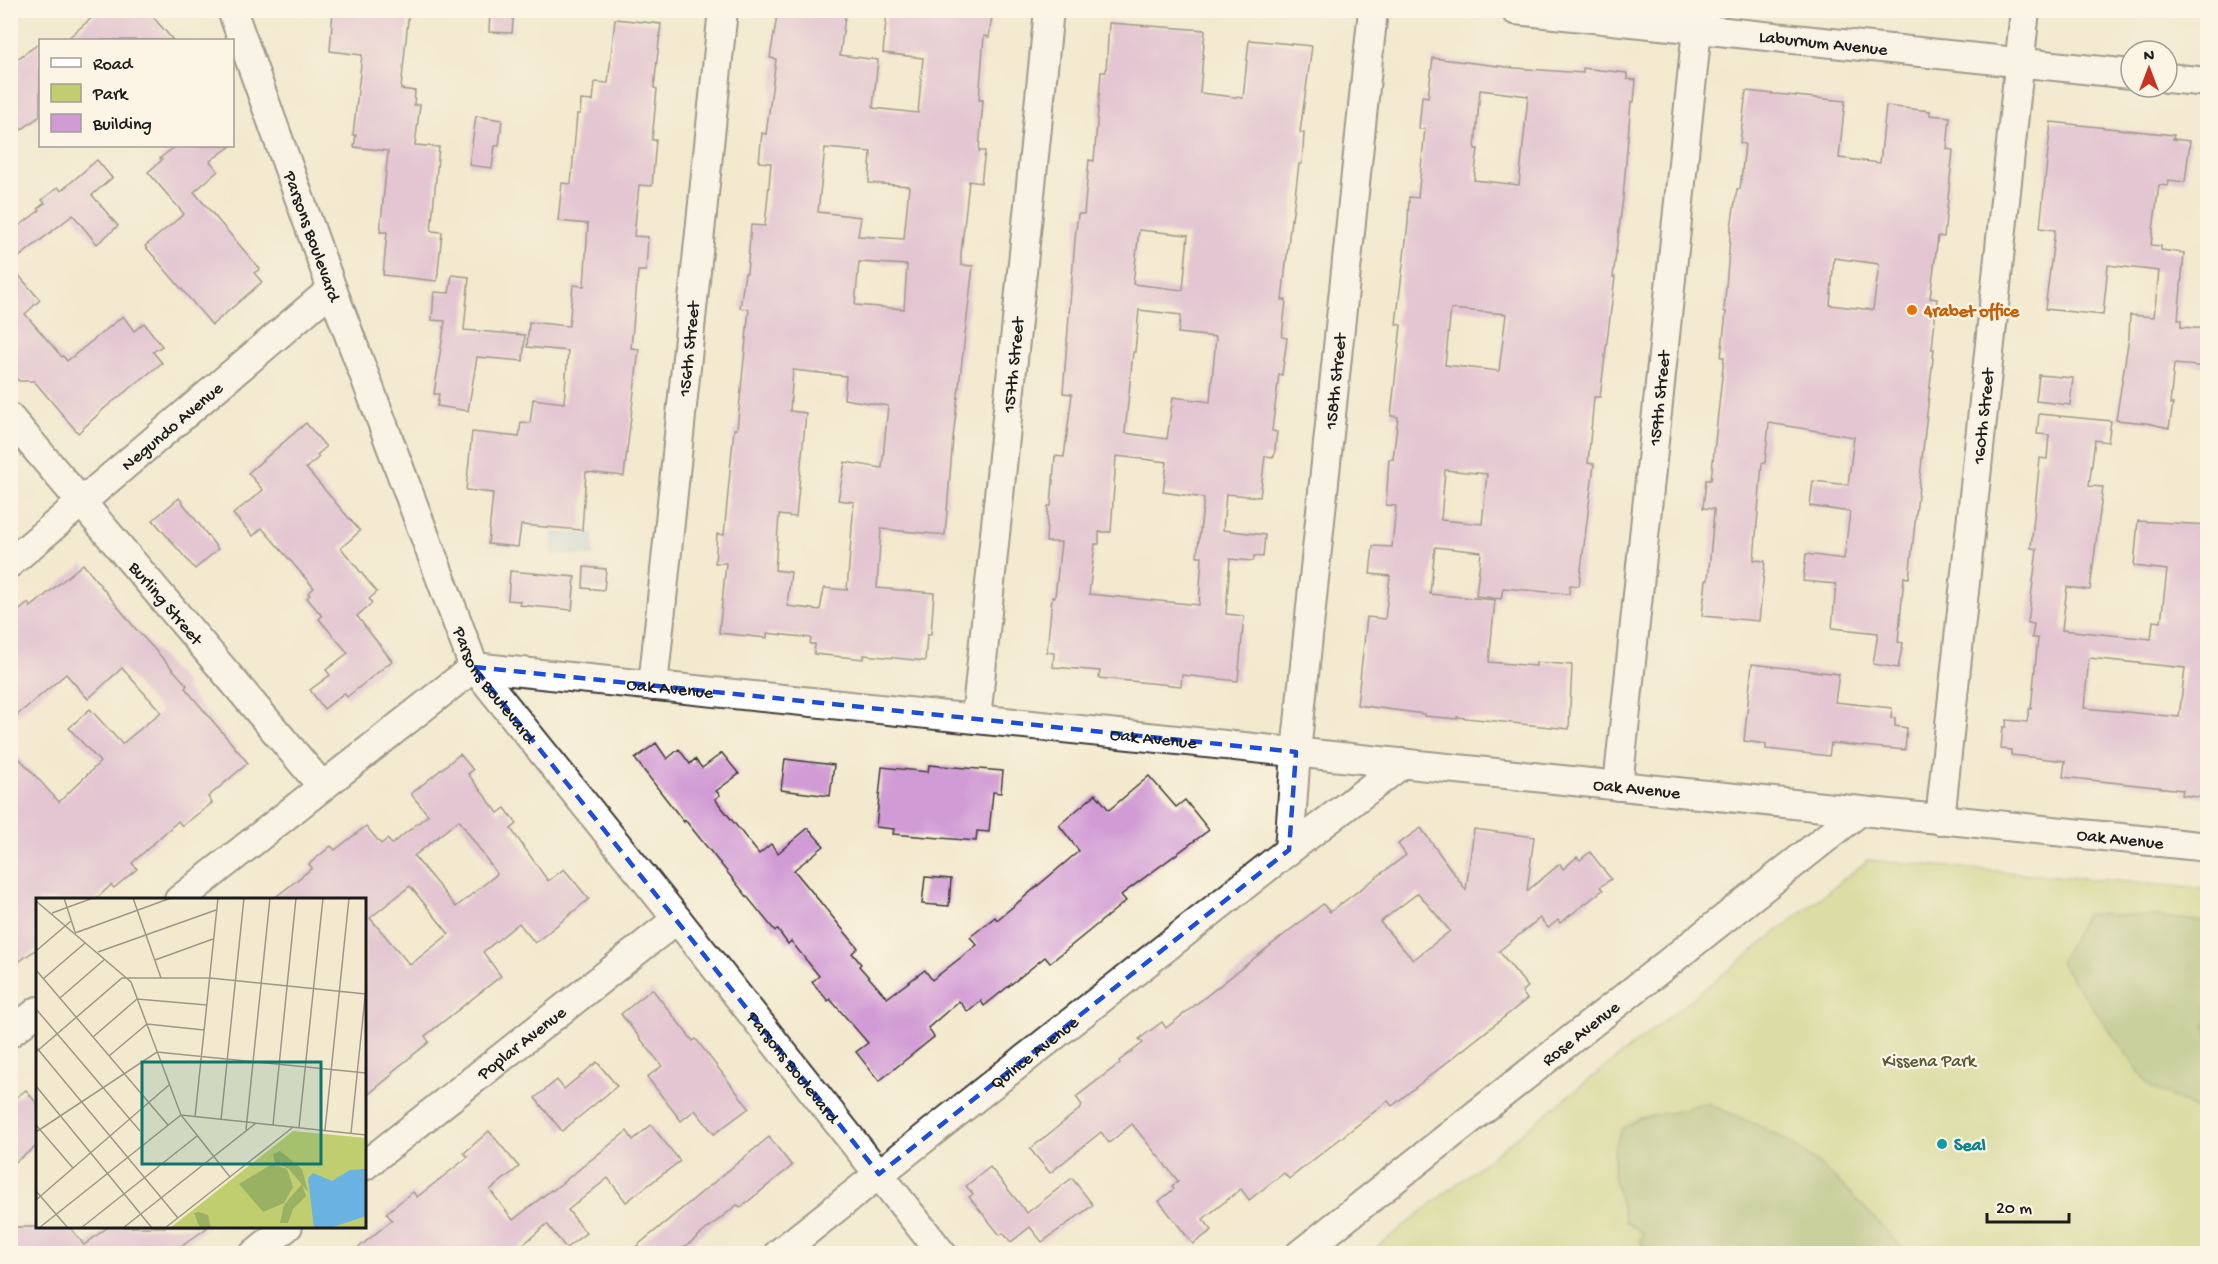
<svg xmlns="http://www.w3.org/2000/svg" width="2218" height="1264" font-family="'Gochi Hand',sans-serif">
  <rect width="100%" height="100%" fill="#fcf5e5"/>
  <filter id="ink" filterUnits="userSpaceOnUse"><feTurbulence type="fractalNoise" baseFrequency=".0167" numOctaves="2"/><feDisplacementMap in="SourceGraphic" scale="12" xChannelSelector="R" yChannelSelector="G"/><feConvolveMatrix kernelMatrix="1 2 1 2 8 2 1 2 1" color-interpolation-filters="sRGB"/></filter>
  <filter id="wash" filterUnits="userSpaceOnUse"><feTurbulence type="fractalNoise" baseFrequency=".008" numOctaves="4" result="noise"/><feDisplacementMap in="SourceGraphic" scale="24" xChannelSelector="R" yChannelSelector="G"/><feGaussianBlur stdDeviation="1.35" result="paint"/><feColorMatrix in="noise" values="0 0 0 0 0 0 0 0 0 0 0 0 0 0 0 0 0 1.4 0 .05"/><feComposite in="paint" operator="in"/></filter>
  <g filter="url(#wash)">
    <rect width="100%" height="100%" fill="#f3e9cf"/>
    <path fill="#c0ce6f" stroke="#6e7546" stroke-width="1.5" d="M1868,860L2207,889V1253L1368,1254Z"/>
    <g fill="#98b162" stroke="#5a663f" stroke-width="1.5">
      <path d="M2086,914L2152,916L2207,922L2208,1022L2205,1025L2208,1033V1104L2203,1112L2150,1087L2060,962Z"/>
      <path d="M1708,1103C1730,1114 1754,1122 1775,1134C1827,1163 1867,1211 1907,1253L1658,1254L1644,1252L1640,1240L1643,1233L1626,1222L1613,1175L1615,1144L1623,1128L1640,1118L1684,1110L1695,1105Z"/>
    </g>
    <path fill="#6ab2e1" stroke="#43677e" stroke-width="1.5" d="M553,533L593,535V555L552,554Z"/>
    <g id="blocks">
      <g fill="#d19bd6" fill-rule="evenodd">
        <path d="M101,10H147L173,40H66Z"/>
        <path d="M333,10H409L401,89L415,91L414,105H420L415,145L439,147L431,231L442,232L437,281L383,275L387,232H380L388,151L354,147L356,135H353L362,55L330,51Z"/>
        <path d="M490,10H514L512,33L489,32Z"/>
        <path d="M778,10H846L840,55L878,60L873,108L918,113L923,58L883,53L887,10H960L992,15L989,37L984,36L979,100H983L979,151H985L981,183L969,181L961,254V265L973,266L953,438L945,535L881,529L877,588L934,593L931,635H927L925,661L864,655V659L814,654L815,644H810L811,638L767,633V638L719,633L726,563H715L717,534L724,535L734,429H737L749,309L740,308L745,273H747L751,225L765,226L771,163L759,162L762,133L766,134L776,59L770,58ZM825,148L871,152L869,183L909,186L904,239L858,236L861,217L818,212ZM859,262L907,265L904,309L855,305ZM793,370L846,376L844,399L888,406L882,468L845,462L838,500L854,502L847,590L824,588L820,610L787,606L791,572L775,570L779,515L796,517L806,413L790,411Z"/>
        <path d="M615,19L661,24L654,88L657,89L652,140H656L652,186L639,185L634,236L648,237L646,271H638L631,348L639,349L624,476L586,472L582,530L521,525L518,547L488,544L493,493L466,490L472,432L519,437L521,422L530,423L533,399L564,403L568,351L527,347L529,322L569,326L573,285L584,286L588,224L558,221L562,183L571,184L577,114H580L581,100L593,101L595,82L608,83Z"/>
        <path d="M1109,23L1205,30L1200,93L1243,98L1249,40L1312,46L1300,132L1304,133L1302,164H1299L1292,220L1291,219L1282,300H1286L1282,337L1287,338L1282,375L1279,374L1272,431L1277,432L1274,457L1265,456L1260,497L1226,494L1223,530L1265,535L1263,557L1254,556L1253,561L1230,559L1226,614L1244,616L1238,681L1182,675L1181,686L1099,678L1100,671L1053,667L1054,653L1047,652L1052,597H1055L1061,542H1046L1048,506H1051L1055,456L1064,457L1072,394L1063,393L1075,239L1078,214H1084L1089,160L1094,161L1101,72H1106ZM1139,230L1188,235L1183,290L1133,284ZM1139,310L1181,315L1178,333L1216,337L1210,402L1173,397L1167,439L1125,433L1133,352H1135ZM1116,456L1167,462L1163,492L1204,498L1197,556H1202L1199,605L1089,594L1095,544H1099V532H1111Z"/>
        <path d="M40,43V116L10,138V64Z"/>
        <path d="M1433,58L1515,68L1583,73V68L1627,73V79L1636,80L1634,102H1631L1623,198L1613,277H1615L1600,397H1594L1588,463L1594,464L1579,586L1570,585L1569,594L1503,588L1501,599L1476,596L1481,552L1435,547L1430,594L1495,600L1489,662L1536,666V662L1572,665L1569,729L1457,717V719L1424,716V714L1357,705L1367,617L1385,619L1390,576L1370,574L1373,546L1392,547L1396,506L1386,505L1389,459H1393L1398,417L1391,416L1401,325L1396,324L1408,223L1409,197L1418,198L1425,129H1419L1422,96L1428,97ZM1480,90L1528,96L1519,185L1474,180L1478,149H1475ZM1451,309L1506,314L1499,371L1445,365ZM1445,470L1487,474L1482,524L1441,520Z"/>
        <path d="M1746,91L1845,101L1839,158L1880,163L1886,106L1930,111V115L1950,117L1947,149L1953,150L1944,237L1938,236L1930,298L1937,299L1932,349H1934L1909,578L1904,577L1898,642L1903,643L1898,668L1873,664L1878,633L1832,628L1836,584L1803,581L1806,554L1844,559L1850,512L1810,506L1813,481L1848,485L1854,437L1769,423L1765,463H1762L1754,560L1765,561L1759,621L1702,616L1706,580H1708L1714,512V509L1703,508L1706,480H1711L1724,357H1721L1726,312L1724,311L1731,227L1737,189H1740L1745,144L1740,143ZM1834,258L1879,264L1873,310L1830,305Z"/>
        <path d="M476,116L502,120L499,146H495L492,168L469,165Z"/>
        <path d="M2051,122L2174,135L2173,139L2190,141L2185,182L2169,180L2168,186L2159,185L2151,245L2161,246V250L2184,253L2178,320H2181V327L2208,329V367L2174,364L2170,404H2173L2169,428L2147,423L2116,420L2129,337L2130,315L2154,317L2159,271L2108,265L2103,315L2045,309L2055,230L2040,228Z"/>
        <path d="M176,146H231L210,161L218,171L194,192L260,269L254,273L262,282L212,325L145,246L184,214L148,172L162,160L160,158Z"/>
        <path d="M97,160L112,178L92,195L118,226L97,244L73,215L10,264V233L40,210L38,208L45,203L42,200L58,187L61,191Z"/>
        <path d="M10,265L40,300L25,314L62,357L63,356L67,361L123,316L134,331L144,323L162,346L153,352L162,363L106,407L78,433L34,381H19L10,372Z"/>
        <path d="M452,275L469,277L464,330L525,335L523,361L477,357L468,411L437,406L439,394H434L445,321L432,320L434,292L449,293Z"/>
        <path d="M2039,375L2073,378L2070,405L2036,401Z"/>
        <path d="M2039,414L2111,421L2108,442L2095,440L2089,486L2103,487L2090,590L2067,587L2062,630L2151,639L2153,621L2161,622L2167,570L2134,566L2138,521L2208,525V794H2205V798L2182,795L2183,790L2063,777L2065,761L2011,755V750L2001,749L2003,727H2006L2007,720L2027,722L2029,709H2031L2038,638H2032L2034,624L2028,623L2037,549L2031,548L2040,458L2047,459L2049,435L2037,434ZM2089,658L2185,668L2179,717L2084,708Z"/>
        <path d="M306,423L326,447L317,455L319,457L306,468L360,531L341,548L377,592L369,599L372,603L357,616L392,661L347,697L344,693L324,709L310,690L330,675L326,670L348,653L319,619L322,616L307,598L310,595L308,593L314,588L262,528L253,536L233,514L263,490L248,473Z"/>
        <path d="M179,498L218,549L195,569L153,520Z"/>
        <path d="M83,564L135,628L187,685L185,688L248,763L208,797L212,803L182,826L178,821L132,863L137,869L114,888L111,885L95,900H38V948L10,968V748L59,802L100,762L69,728L90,709L122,744L161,712L122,668L88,699L66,674L10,721V619L28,603L31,607Z"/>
        <path d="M584,567L606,569L604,590L583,588Z"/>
        <path d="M510,571L575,577L572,610L519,605L520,601L508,600Z"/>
        <path d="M1752,664L1839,674L1835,702L1892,708L1891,718H1895V726L1907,728L1905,750L1831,743L1829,756L1766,749V744L1744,741Z"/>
        <path d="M656,743L667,759L679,749L690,764L695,759L702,768L722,753L739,774L716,791L720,795L715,799L759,854L771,844L778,853L808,828L824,846L794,870L858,948L852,953L861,964L859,966L887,998L925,970L932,980L977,945L970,937L995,917L997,920L1079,851L1059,825L1096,794L1109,810L1149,776L1176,807L1185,800L1209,830L1121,895L1126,901L1050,963L1045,957L984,1006L981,1001L968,1012L959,1001L928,1028L934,1037L879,1081L856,1052L868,1043L830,999L828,1001L812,982L819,976L791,941L788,944L777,929L775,931L685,820L684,822L635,759Z"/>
        <path d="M460,754L473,770L468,774L498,813L505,808L517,824L511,829L548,881L564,869L589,899L535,943L519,923L483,952L501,976L425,1036L429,1042L392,1072L393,1074L364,1098V900H272L312,868L309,864L331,846L335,850L366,826L381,844L387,839L392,844L428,815L411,794ZM459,820L497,874L456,907L414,856ZM410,886L449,934L410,965L370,918Z"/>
        <path d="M785,759L834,765L830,796L781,790Z"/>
        <path d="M929,765L1003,771L1001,793L993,792L989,832L977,831L976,841L893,834L894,829L876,827L882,767L928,772Z"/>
        <path d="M1421,828L1466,890L1474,829L1534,837L1527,891L1560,864L1563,869L1577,857L1580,860L1590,852L1611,879L1600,887L1603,890L1560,923L1558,920L1548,928L1540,918L1499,951L1528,987L1522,992L1527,999L1392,1106L1388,1101L1289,1179L1284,1173L1249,1200L1241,1189L1203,1219L1212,1230L1193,1244L1159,1201L1174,1189L1172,1186L1178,1181L1132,1124L1109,1143L1101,1132L1050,1173L1030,1149L1081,1108L1082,1105L1076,1097L1120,1063L1119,1061L1143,1043L1139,1039L1162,1022L1166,1028L1323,904L1330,912L1406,855L1398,844ZM1418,893L1450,931L1413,960L1380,922Z"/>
        <path d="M925,877L951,879L949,906L922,904Z"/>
        <path d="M652,989L693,1041L696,1039L749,1108L714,1134L695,1110L681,1121L647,1077L662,1066L621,1014Z"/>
        <path d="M597,1062L617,1086L562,1131L535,1098L557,1080L564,1089Z"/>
        <path d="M26,1090L38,1105V1145L10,1166V1102Z"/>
        <path d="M651,1125L680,1161L626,1202L608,1178L568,1210L586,1233L566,1248L547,1224L512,1254H351L392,1220L386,1213L413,1192L417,1197L468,1157L464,1153L489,1131L519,1167L490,1190L513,1220L551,1190L552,1191L627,1131L633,1140Z"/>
        <path d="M769,1137L792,1166L741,1207L737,1205L676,1254H627Z"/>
        <path d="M990,1167L1027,1213L1072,1178L1093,1205L1042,1242L1030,1227L1011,1242L1003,1233L1000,1235L969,1197L973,1194L966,1186Z"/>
        <path d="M10,1227H70L84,1245L108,1227H208L171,1254H10Z"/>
      </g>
    </g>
  </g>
  <g filter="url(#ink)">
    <use href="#blocks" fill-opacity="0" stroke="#3c3b37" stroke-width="1.5"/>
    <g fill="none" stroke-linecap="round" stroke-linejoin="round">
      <g stroke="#3c3b37" stroke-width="32">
        <g id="street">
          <path id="s1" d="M232,10L332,289L474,667L677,919L942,1254"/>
          <path id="s2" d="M1515,10L2131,74"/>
          <path d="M2167,78L2208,82"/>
          <path id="s3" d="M10,418L322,786"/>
          <path id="s4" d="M10,563L332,289"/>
          <path id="s5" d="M653,686L723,10"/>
          <path id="s6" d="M976,719L1049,10"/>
          <path id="s7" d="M1618,786L1699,10"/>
          <path id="s8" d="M1940,820L2025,10"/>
          <path id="s9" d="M1289,850L1296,752L1373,10"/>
          <path id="s10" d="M179,900L474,667L2208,847"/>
          <path d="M10,1033L38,1011"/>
          <path id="s11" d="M364,1166L677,919"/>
          <path d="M254,1254L288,1226"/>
          <path id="s12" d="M778,1254L1289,850L1403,763"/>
          <path id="s13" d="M1300,1254L1859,812"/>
        </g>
      </g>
      <use href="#street" stroke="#fff" stroke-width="28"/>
    </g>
  </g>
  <path d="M0 0H2218V1264H0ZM474,667L1296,752L1289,850L879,1174Z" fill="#f3e9cf" fill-opacity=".55" fill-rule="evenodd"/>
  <path fill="none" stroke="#1d4ed8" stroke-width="4.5" stroke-dasharray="12 8" stroke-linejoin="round" d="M474,667L1296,752L1289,850L879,1174Z"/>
  <circle fill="#e8710a" stroke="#fcf5e5" stroke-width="2" cx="1912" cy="310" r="6"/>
  <circle fill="#0f9aa8" stroke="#fcf5e5" stroke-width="2" cx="1942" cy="1144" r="6"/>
  <g text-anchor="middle" stroke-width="4.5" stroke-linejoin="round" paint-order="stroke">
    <g font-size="18" fill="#1c1c1c" stroke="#fcf5e5">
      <text dy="6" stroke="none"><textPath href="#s2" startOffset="310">Laburnum Avenue</textPath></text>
      <text dy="6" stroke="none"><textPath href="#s1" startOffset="240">Parsons Boulevard</textPath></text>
      <text dy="6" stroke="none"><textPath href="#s5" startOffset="339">156th Street</textPath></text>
      <text dy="6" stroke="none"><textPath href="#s6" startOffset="356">157th Street</textPath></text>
      <text dy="6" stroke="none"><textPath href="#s9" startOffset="471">158th Street</textPath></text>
      <text dy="6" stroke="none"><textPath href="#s7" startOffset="390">159th Street</textPath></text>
      <text dy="6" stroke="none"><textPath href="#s8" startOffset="406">160th Street</textPath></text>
      <text dy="6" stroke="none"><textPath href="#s4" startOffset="212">Negundo Avenue</textPath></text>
      <text dy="6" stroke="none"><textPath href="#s3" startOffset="242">Burling Street</textPath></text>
      <text dy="6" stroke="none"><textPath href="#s1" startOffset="726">Parsons Boulevard</textPath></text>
      <text dy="6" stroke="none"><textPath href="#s10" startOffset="573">Oak Avenue</textPath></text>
      <text dy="6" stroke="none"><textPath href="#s10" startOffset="1059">Oak Avenue</textPath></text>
      <text dy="6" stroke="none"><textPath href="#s10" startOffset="1545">Oak Avenue</textPath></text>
      <text dy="6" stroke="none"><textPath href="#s10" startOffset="2031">Oak Avenue</textPath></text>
      <text dy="6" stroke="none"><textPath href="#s13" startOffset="357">Rose Avenue</textPath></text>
      <text dy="6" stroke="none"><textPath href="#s11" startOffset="200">Poplar Avenue</textPath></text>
      <text dy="6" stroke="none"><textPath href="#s12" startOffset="326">Quince Avenue</textPath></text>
      <text dy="6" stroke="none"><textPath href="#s1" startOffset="1212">Parsons Boulevard</textPath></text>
    </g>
    <g font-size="18" font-weight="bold" fill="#c56008" stroke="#fcf5e5" text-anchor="start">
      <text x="1924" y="316">4rabet office</text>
    </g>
    <g font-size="18" fill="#555a39" stroke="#fcf5e5">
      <text x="1929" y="1066">Kissena Park</text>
    </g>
    <g font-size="18" font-weight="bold" fill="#0d838f" stroke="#fcf5e5" text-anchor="start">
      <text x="1954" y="1150">Seal</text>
    </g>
  </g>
  <g transform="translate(36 898)">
    <rect width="330" height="330" fill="#f3e9cf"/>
    <path d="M257,233L330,240V330H134Z" fill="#c0ce6f"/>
    <path d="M244,253L266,271L272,294L253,271L239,265L237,256ZM236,266L251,271L257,289L248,305L227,314L203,286ZM266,286L270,298L257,311L252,325H244L248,307ZM163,314L172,317L175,330H164L158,315Z" fill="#98b162"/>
    <path d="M330,271V318L294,330H278L272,280L277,275L296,283L314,272Z" fill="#6ab2e1"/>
    <path fill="none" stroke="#9d9787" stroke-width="1.5" d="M28,0L39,34M97,0L125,80M0,3L95,84L145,217L194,279M16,15L57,0M39,35L135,0M0,53L35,23M62,54L180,12M119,62L177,41M0,72L132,227M7,81L49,45M24,100L69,61M0,111L104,233M57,139L101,101L171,107M0,149L142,320M0,154L86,80H174L330,96M73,158L111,126L168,132M0,188L116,330M159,219L182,0M185,222L208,0M0,227L37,270M237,227L260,0M263,229L287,0M210,232L234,0M289,232L313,0M0,234L121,154L330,175M315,235L330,90M0,293L32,330M0,302L133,187M3,330L145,217L330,237M45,330L161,238M87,330L220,225M129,330L256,230"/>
    <path fill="#0f766e" fill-opacity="0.15" stroke="#0f766e" stroke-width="3" d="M106,164H285V266H106Z"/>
    <rect width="330" height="330" fill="none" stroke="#1c1c1c" stroke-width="3"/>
  </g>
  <rect width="2218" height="1264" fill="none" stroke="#fcf5e5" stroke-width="36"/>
  <rect x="39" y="39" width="195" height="108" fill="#fcf5e5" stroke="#a29e95" stroke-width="1.5"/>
  <rect x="51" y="58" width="30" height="9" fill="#ffffff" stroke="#a29e95" stroke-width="1.5"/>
  <text x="93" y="69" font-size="18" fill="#1c1c1c">Road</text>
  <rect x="51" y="84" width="30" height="18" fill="#c0ce6f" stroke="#a29e95" stroke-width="1.5"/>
  <text x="93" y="99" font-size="18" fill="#1c1c1c">Park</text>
  <rect x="51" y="114" width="30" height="18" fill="#d19bd6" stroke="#a29e95" stroke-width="1.5"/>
  <text x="93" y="129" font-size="18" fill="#1c1c1c">Building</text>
  <g transform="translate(2149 69)"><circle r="28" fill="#fcf5e5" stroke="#a29e95" stroke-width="1.5"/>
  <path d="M0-4.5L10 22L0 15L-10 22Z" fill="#c8321e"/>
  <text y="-9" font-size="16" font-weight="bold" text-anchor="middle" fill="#1c1c1c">N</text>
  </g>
  <path d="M1987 1213v9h82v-9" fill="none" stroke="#1c1c1c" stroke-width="3"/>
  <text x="1996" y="1213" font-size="18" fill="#1c1c1c" stroke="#fcf5e5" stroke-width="4.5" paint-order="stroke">20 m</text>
</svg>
